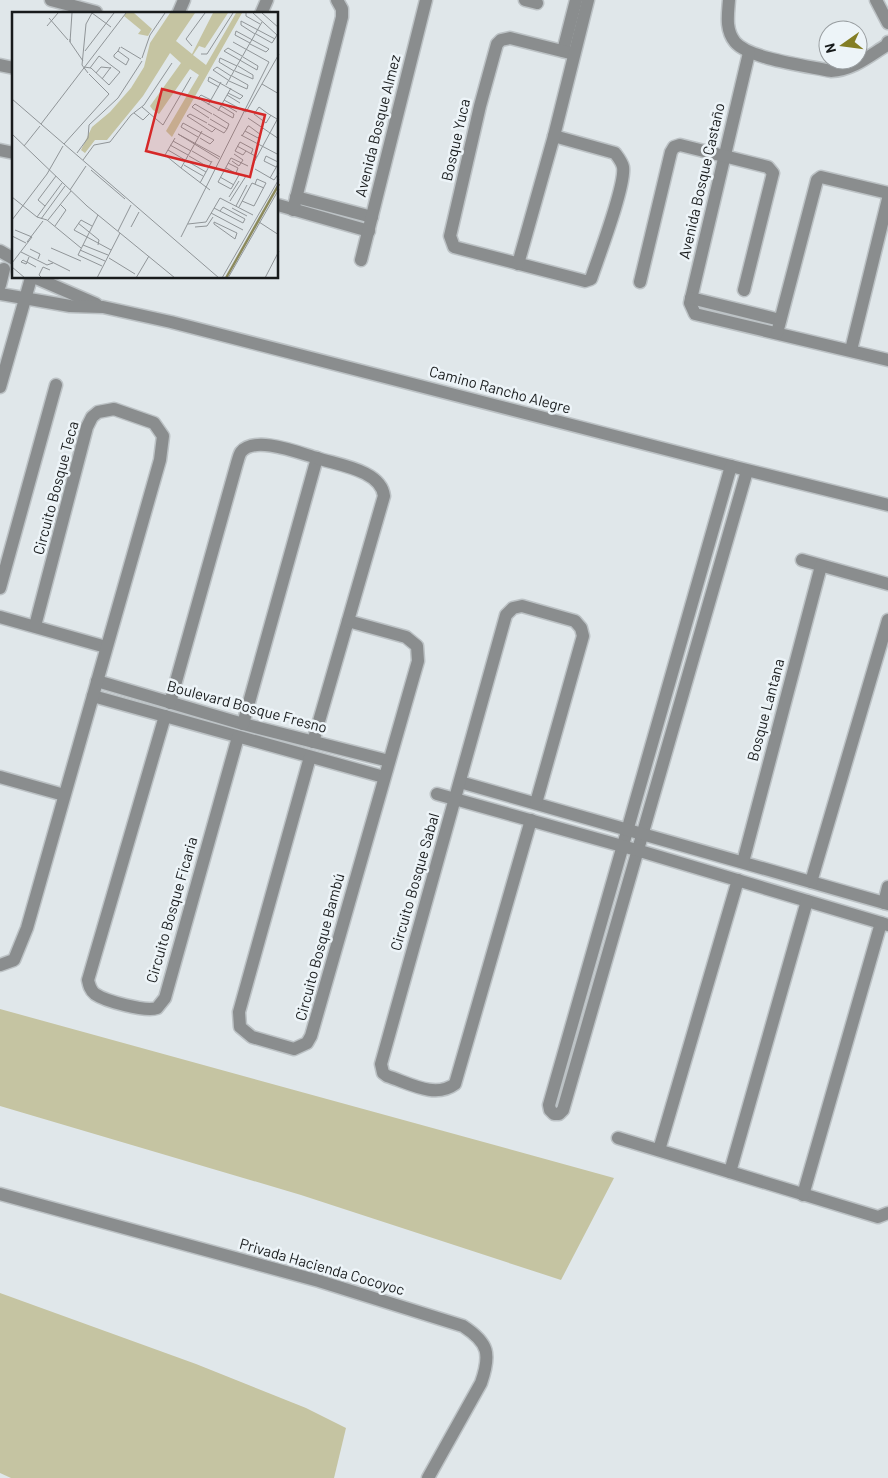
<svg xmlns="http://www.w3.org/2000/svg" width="888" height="1478" font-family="Barlow,sans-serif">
  <rect width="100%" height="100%" fill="#e0e7ea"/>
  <g fill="#c5c4a2">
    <path d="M0,1009L614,1178L561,1280L301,1195L0,1106Z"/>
    <path d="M0,1293L196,1364L306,1408L346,1428L334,1478H11L0,1473Z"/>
  </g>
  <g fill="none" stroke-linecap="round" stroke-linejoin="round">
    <g stroke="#bcc2c5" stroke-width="15">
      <g id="minor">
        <path d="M51,0L96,12"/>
        <path d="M525,0L537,3"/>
        <path d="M729,0C728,14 725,30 735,42C749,59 808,66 831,71C853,70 869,56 887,45L888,42"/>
        <path d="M876,0L888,23"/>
        <path d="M178,14L184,0"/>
        <path d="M261,14L267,0"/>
        <path d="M563,51L576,0"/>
        <path d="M749,53L690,303L695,314L888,360"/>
        <path d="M0,65L14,68"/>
        <path d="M554,136L615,153C618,157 622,162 623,167C626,185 598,258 591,279L585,281L454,247L450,236L480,106L497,44L501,40L510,38L574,54"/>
        <path d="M0,150L14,153"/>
        <path d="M296,197L372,217"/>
        <path d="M278,205L369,231"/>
        <path d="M293,210L342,17V9L337,0"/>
        <path d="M0,251L14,259"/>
        <path d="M361,260L426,0"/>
        <path d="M518,264L554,136L588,0"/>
        <path d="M36,278L96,304"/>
        <path d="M640,282L671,152L674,147L680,145L768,167L773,173L744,290"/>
        <path d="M0,285L4,269"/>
        <path d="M0,294L70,306L103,307L171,322L731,466L888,505"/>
        <path d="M691,298L780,320"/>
        <path d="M777,333L817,180L821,177L888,193"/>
        <path d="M851,350L888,199"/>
        <path d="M0,387L31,278"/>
        <path d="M731,466L549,1105L550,1110L554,1114H559L563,1110L747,471"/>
        <path d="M802,560L888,584"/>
        <path d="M0,588L56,385"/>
        <path d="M0,617L106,647"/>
        <path d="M97,681L243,724L389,761"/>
        <path d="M93,696L384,777"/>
        <path d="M170,703L237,463C238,460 239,455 241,452C255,435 299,453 317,458L243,724"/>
        <path d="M165,716L88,980C89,985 90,990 95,994C105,1001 145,1012 157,1008L165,998L238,737"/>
        <path d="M313,742L384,496C381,470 338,465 317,458"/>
        <path d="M310,757L239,1012L240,1027L252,1037L294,1049L307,1043L311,1036L418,661L417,646L406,637L348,621"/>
        <path d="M0,777L64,795"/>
        <path d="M460,782L888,904"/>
        <path d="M437,794L640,851L888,925"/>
        <path d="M531,820L455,1084C435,1099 409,1083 387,1076L383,1073L381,1064L506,615L513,608L522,606L575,621L581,628L583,636L536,803"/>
        <path d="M743,862L821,566"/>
        <path d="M811,882L888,620"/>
        <path d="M884,903L888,887"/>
        <path d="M0,965L14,960L27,928L160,460L163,436L154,423L114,409L98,412L92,417L87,427L35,626"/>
        <path d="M618,1138L878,1217L888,1213"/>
        <path d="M659,1150L738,880"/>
        <path d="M730,1172L807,901"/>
        <path d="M0,1194L319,1281L463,1326C489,1343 491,1354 481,1383L428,1478"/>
        <path d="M803,1195L881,923"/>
      </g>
    </g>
    <use href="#minor" stroke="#8a8d8e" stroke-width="12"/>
  </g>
  <g text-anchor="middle" stroke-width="5" stroke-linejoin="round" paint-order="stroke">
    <g font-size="15" fill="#181b1c" stroke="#edf4f8">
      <text transform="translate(378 126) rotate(-76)" y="5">Avenida Bosque Almez</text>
      <text transform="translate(456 140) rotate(-77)" y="5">Bosque Yuca</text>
      <text transform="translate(702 181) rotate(-77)" y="5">Avenida Bosque Castaño</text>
      <text transform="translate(500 390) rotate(15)" y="5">Camino Rancho Alegre</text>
      <text transform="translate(56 488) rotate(-75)" y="5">Circuito Bosque Teca</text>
      <text transform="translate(247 707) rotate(15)" y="5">Boulevard Bosque Fresno</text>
      <text transform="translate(766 710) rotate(-75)" y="5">Bosque Lantana</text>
      <text transform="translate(415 882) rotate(-74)" y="5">Circuito Bosque Sabal</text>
      <text transform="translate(172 910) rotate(-74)" y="5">Circuito Bosque Ficaria</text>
      <text transform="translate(320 947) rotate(-75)" y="5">Circuito Bosque Bambú</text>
      <text transform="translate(322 1267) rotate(16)" y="5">Privada Hacienda Cocoyoc</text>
    </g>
  </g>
  <g transform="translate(12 12)">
    <rect width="266" height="266" fill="#e0e7ea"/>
    <path d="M114,1H122L140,17L136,24L126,22L129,18L112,4ZM158,1H183L164,29L180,42L201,1H216L193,36L187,34L181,43L194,53L224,1H230L160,125L154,119L187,63L178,57L147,102L141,98L138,94L169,51L158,41L131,84L95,128H83L73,141L69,138L80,115L98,100L119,76L132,55L138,31Z" fill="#c5c4a2"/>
    <path fill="none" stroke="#8c8a5c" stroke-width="2.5" d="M214,266L267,172"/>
    <path fill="none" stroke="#909598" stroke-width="1" d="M80,1L99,15M234,1V4L248,12M241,1L265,23L260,31L244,22M250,1L267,16M37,6L56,28M35,14L46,1M243,22L229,13V9L263,27M58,27V30L60,1M58,30L71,49M238,31L223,23L224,19L257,37L254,40L238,32M180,34L174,27L193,1M109,35L129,47M73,39L102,1M106,39L117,47L114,53L102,45V43L106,39L108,35M189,42H195L221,1M230,44L216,36L212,39L245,58L246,54L231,45M130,46L138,23L153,1M72,55L79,56L97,73L108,60L87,44L78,56M222,59L207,50L208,46L225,54M223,59L241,67V63L226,54M76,61L70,53L74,12L80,1M84,61L89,55L99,56M90,67L99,55M216,68L201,58L205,55L219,64M217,69L235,77L236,73L220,64M250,72L267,82M214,73L250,10M207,75L196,69L197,65L231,84L228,87L216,81M215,83L228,91M0,87L207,266M199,88L189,83L186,86L221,106L222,102L209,94M212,88L234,100L267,42M210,91L225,100M196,93L209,70M130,95L151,113L179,65M206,99L219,76M122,101L131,108L137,102M259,103L254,111L242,102L247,95L255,101L265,107M197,106L180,95L183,92L200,102M236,106L267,127M198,107L215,117L217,112L201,102M195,111L178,102L175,104L200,120L204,116M29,112L114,1M196,112L212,121L215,117M190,119L169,156L198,178M0,122L75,194L163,266M229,123L267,143M230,124L236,114H237L249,123L246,126L233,119M186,125L169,115L171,111L202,128L198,132L188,126M163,126L153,143L169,156M161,129L179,139M52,132L97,82L77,62M158,133L176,143M12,134L28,114M225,134L245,145M156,138L173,148M180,139L199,150M234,139L231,143L223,139L228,130L241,137L239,142M65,141L76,126L77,113L106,86L130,49M177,144L196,155M207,147L166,122L208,145M71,148L82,133L98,130L119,103L132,93L160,51M175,149L194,160M220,149L227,154L231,148L222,142M216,151L226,156L224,161M172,153L191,164M240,154L266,106M214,156L227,163L219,177L206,170L219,146L236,154M243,157L262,168L267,161M79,158L113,187M208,165L222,173M258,166L266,152V150L254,144L252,149L264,155M188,171L200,149M58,178L74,154M0,185L25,205L35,208L69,236M217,185L227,169M218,189L234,164M230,189L242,194L254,171L245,167L243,172M33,194L26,188L44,164M224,194L235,173M227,195L240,171L252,176M202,196L231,211L233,207L211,195L208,199M220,196L235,204M199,201L231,218M86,203L66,243L90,254M25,205L50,171M29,207L53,174M0,208L35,162L51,134M36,208L59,179M202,210L225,221L223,227L202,212ZM247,210L267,223M66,211L87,228L86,233M176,212L194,210L208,186L241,203M43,214L54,198L48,192M80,214L69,208L62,218L99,238M119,215L127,200M183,215L195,214L201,205M106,219L119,193M0,224L14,231M169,225L257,50L221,30M15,230L31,209M71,233L96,243M39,236L69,249M18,237L28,242L26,247M68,238L93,249M9,240L35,253L41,251M17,245L15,250V251L14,252L9,250L11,248L14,250H15L24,255M97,246L123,262M36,248L58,259M0,251L20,225L3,218M0,255L13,266M30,266L27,263L31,255L38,258M85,266L108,221M124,266L137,244M210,266L267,167M216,266L267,177M253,266L267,239"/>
    <path fill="#d62828" fill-opacity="0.15" stroke="#d62828" stroke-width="2.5" d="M150,77L253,103L238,165L134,139Z"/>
    <rect width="266" height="266" fill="none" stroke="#181b1c" stroke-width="2.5"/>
  </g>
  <g transform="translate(843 45) rotate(256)"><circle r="24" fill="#edf4f8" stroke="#989da0"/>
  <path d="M0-4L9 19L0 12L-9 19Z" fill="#837e25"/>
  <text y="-8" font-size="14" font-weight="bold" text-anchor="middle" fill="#181b1c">N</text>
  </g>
</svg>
